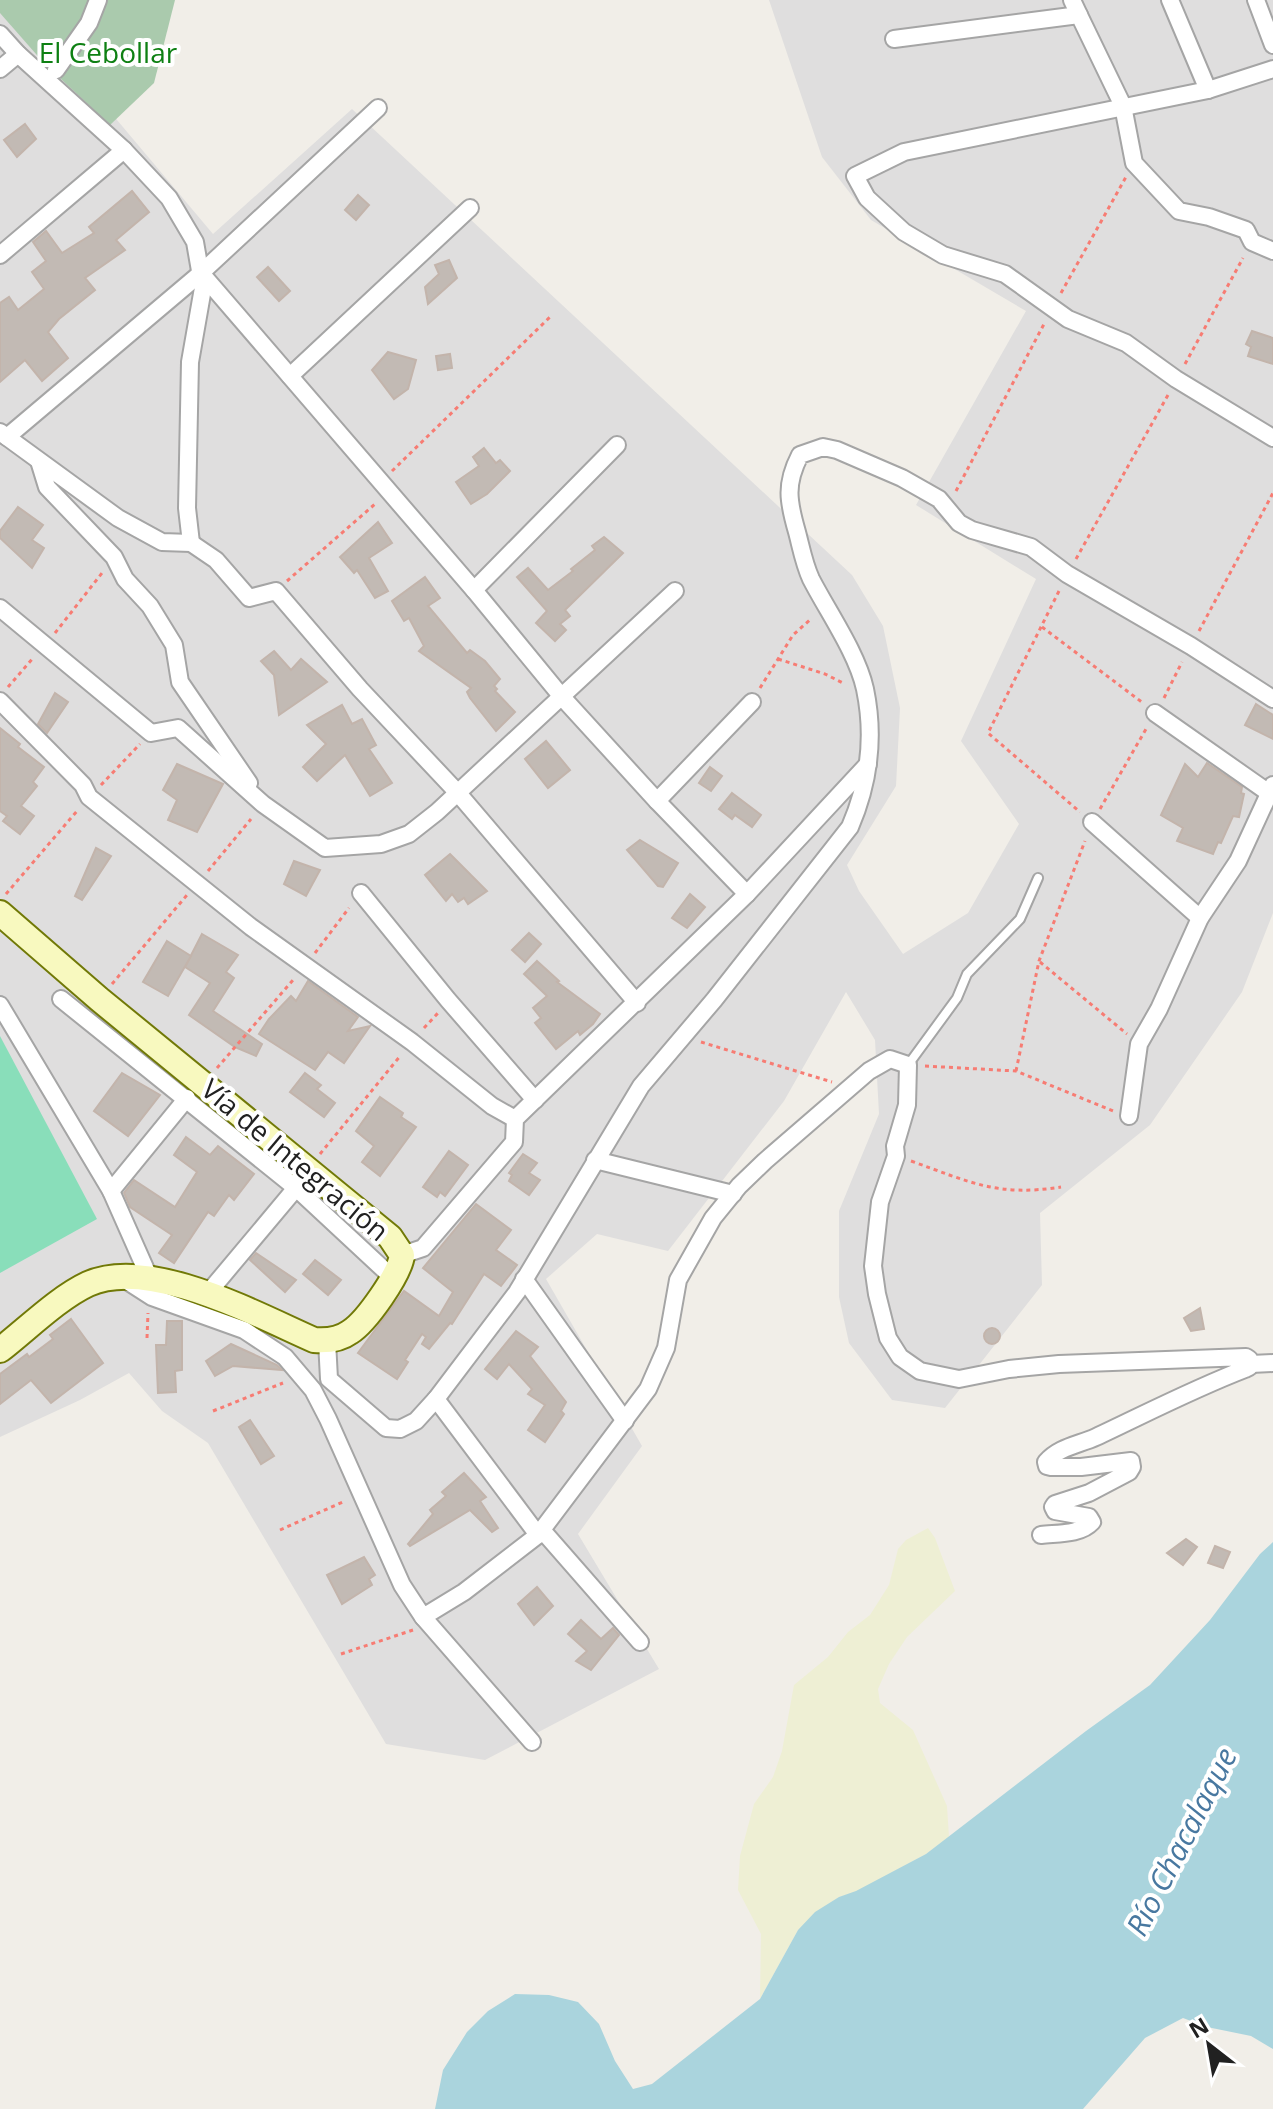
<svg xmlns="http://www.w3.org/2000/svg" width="1273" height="2109" font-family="'Open Sans',sans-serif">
  <rect width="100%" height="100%" fill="#f1eee8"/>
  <path fill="#dfdede" d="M0,0H16L213,234L352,109L852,575L883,626L900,708L896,786L847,865L859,891L903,954L968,913L1019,824L961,741L1036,579L916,505L1026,311L871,220L822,157L769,0H1273V913L1242,992L1150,1125L1040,1213L1042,1285L945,1408L892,1400L849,1343L839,1297V1211L879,1114L875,1040L846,992L784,1101L668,1251L597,1234L546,1279L642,1446L578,1534L659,1669L485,1760L386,1744L208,1443L162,1411L129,1373L80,1400L0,1437Z"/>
  <path fill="#eeefd4" d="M928,1528L935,1538L955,1591L907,1637L889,1664L878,1689L880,1703L913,1730L947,1806L949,1837L926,1854L856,1892L839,1897L798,1930L760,1999L761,1934L738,1890L740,1856L754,1804L773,1777L782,1751L794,1685L828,1657L848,1632L870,1615L889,1585L898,1549L906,1540Z"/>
  <path fill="#aacaad" d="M0,0H175L154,83L110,125L43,62L0,13Z"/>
  <path fill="#89deba" d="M0,1036L97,1219L0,1273Z"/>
  <path fill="#aad4dd" d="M1273,1542V2049L1251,2036L1207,2027L1183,2018L1145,2038L1083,2109H435L443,2070L467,2032L488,2011L515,1994L549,1995L578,2002L599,2024L615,2061L633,2089L652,2084L760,1999L798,1930L815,1912L839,1897L856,1891L926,1854L1086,1731L1150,1685L1210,1620L1260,1554Z"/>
  <g fill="#c2bab4" stroke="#c3b4ab" stroke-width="2">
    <path d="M25,124L36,139L17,157L4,140Z"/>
    <path d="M132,191L149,212L116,240L125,250L85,278L95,290L59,319L48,332L68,358L42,381L25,360L0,382V303L9,297L18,310L44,289L32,272L46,261L33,242L46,231L62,253L94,233L89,227Z"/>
    <path d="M358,195L369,205L356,220L345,210Z"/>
    <path d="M449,260L457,278L428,304L425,287L439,274L435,265Z"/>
    <path d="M268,267L290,291L279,301L257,277Z"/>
    <path d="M1252,331L1273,338V364L1248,356L1251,347L1246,344Z"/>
    <path d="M388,352L416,360L408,389L394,399L372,370Z"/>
    <path d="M450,354L452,368L438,370L436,356Z"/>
    <path d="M484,448L496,463L500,460L510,471L487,494L471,504L456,482L479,466L473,457Z"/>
    <path d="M18,507L43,525L32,540L44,548L32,568L0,538V531Z"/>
    <path d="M378,522L392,543L369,558L388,591L375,598L357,570L354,573L340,557Z"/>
    <path d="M604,537L623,553L565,610L570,616L560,624L566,630L555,641L536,623L547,611L517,577L528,568L548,590L573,571L571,569L595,550L592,546Z"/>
    <path d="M425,577L440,598L428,606L467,653L470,650L485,661L500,679L494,686L497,689L495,691L515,712L496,731L470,698L467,692L471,688L419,651L424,646L409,618L404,621L392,601Z"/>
    <path d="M274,651L291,670L301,659L327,682L279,715L274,675L261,661Z"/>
    <path d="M55,693L68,702L47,733L38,724Z"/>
    <path d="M1256,704L1273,715V739L1245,725Z"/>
    <path d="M342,705L352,724L362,719L376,745L369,749L392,783L370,796L345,755L317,781L303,767L326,744L307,725Z"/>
    <path d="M0,728L20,744L18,747L44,767L33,782L37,786L21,806L34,816L20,834L3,821L7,816L0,811Z"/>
    <path d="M546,741L570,770L548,788L525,759Z"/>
    <path d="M1207,763L1242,787L1241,793L1244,794L1239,817L1233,816L1221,843L1218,842L1213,854L1177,841L1183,828L1161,815L1185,764L1198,777Z"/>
    <path d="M177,764L223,784L197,832L168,820L177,800L163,790Z"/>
    <path d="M710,767L722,776L711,791L699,783Z"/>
    <path d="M732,793L761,815L752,827L735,815L732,819L719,809Z"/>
    <path d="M640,840L678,863L663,887L658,886L627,850Z"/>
    <path d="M96,848L111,856L82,900L75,896Z"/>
    <path d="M450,854L487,891L468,904L464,898L458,902L452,894L446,901L425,875Z"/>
    <path d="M294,861L320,870L306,896L284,884Z"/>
    <path d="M690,894L705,907L687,928L672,918Z"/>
    <path d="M529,933L541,944L525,962L512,950Z"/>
    <path d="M202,934L238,955L226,972L234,978L213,1011L262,1044L256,1056L235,1047L189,1015L210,983L185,967Z"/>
    <path d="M167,941L191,956L168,996L143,982Z"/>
    <path d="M537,961L559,981L557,982L600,1014L593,1024L580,1035L578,1031L556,1049L535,1023L541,1018L533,1008L547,996L524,974Z"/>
    <path d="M308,981L358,1017L348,1031L370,1026L344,1063L328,1052L315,1070L259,1034L269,1019L291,996L296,1001Z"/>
    <path d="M122,1073L160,1095L128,1136L94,1111Z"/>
    <path d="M305,1073L321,1085L317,1089L335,1103L324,1117L290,1092Z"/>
    <path d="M380,1097L403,1113L401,1117L416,1127L380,1176L362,1162L374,1146L356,1131Z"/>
    <path d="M186,1137L210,1155L218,1146L254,1174L234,1200L229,1195L214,1216L208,1212L174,1263L159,1253L172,1235L130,1207L124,1193L134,1180L175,1207L197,1172L174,1155Z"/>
    <path d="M449,1151L468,1165L445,1196L440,1192L437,1197L423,1187Z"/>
    <path d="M523,1154L537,1163L529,1173L540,1180L529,1195L509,1181L512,1175L509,1173Z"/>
    <path d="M476,1204L511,1230L496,1250L517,1265L501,1286L484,1274L452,1324L450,1323L429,1349L422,1344L426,1337L422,1334L405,1360L408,1362L397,1379L358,1353L404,1291L439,1316L453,1292L423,1268Z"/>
    <path d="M256,1253L296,1280L285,1292L250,1260Z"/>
    <path d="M315,1260L341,1280L328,1295L303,1274Z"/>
    <path d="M1200,1308L1204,1329L1191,1331L1184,1318Z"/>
    <path d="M71,1319L103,1363L51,1403L31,1380L0,1404V1374L27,1354L29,1357L53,1339L50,1335Z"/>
    <path d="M167,1321H182V1370L175,1371L176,1392L158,1393L156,1345H166Z"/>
    <circle cx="992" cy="1336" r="8"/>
    <path d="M516,1331L538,1347L530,1356L566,1402L561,1411L564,1414L545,1442L528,1430L545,1405L528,1394L532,1389L509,1364L497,1379L485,1369Z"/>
    <path d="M231,1344L277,1365L282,1370L233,1366L215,1376L206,1361Z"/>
    <path d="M250,1420L274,1456L261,1464L239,1427Z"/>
    <path d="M464,1473L486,1497L480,1501L498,1528L492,1532L470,1510L410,1546L408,1544L433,1514L430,1510L446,1496L442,1492Z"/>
    <path d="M1186,1539L1197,1547L1183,1565L1167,1553Z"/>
    <path d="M1215,1546L1230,1552L1223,1568L1208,1563Z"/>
    <path d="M364,1557L375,1575L369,1579L372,1585L342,1604L327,1575Z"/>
    <path d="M537,1587L553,1606L534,1625L518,1604Z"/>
    <path d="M581,1620L601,1639L613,1628L619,1635L591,1670L576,1661L587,1651L568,1634Z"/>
  </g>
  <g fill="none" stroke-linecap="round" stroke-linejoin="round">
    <g stroke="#a5a5a5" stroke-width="12">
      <path id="lane" d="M908,1065L957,998L967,974L1020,919L1038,878"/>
    </g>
    <g stroke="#a5a5a5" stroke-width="20">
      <g id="street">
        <path d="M1072,0L1079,15"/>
        <path d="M1170,0L1208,90"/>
        <path d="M1256,0L1273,45"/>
        <path d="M0,34L18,54L124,150L169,198L195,242L203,288L190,362L187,508L191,543"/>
        <path d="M894,39L1079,15L1123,106L1134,163L1179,211L1209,217L1246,230L1252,242L1273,251"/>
        <path d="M0,69L18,54"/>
        <path d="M1273,69L1208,90L904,152L855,176L867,198L904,232L943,255L1005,274L1068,319L1126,343L1176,379L1273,438"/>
        <path d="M56,70L89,23L98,0"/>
        <path d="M0,255L124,150"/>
        <path d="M201,273L474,590L562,697L657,801L747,894"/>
        <path d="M290,376L470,208"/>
        <path d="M0,432L118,518L162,542L191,543L216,560L249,598L276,591L360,689L457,792L637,1003"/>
        <path d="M7,437L201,273L378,108"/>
        <path d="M39,461L47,487L114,557L125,579L150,606L174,645L180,682L249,783"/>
        <path d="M474,590L617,445"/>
        <path d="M0,608L151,733L178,728L263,804L325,848L381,844L409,834L437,812L675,591"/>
        <path d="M0,701L83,785L89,797L251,927L412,1042L492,1106L515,1119"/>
        <path d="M1155,713L1269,793"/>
        <path d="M657,801L752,702"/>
        <path d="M1092,822L1200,918"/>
        <path d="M361,893L448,1000L535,1100"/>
        <path d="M61,999L296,1188L394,1279"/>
        <path d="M0,1005L111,1191L150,1279"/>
        <path d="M1129,1116L1139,1044L1159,1009L1200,918L1238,861L1273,785"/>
        <path d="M595,1160L733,1194"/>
        <path d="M111,1191L187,1098"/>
        <path d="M402,1255L423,1248L514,1142L515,1119L747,894L868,764"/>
        <path d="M124,1279L152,1297L244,1330L285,1357L313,1390L328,1419L402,1585L423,1617L464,1592L538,1535L648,1389L666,1348L678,1280L713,1218L739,1186L765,1161L869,1071L890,1059L908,1065L907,1105L895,1146L896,1156L880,1202L873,1266L877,1294L888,1338L900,1357L920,1371L959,1379L1009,1369L1059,1364L1246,1357L1249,1359V1367L1245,1369C1193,1389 1145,1414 1096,1437C1078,1445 1059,1447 1046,1462L1047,1466L1051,1467H1081L1131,1461L1132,1467L1129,1472L1089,1493L1055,1504L1053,1507L1055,1511L1089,1517L1092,1522C1080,1535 1057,1533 1041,1535"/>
        <path d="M524,1279L625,1421"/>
        <path d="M208,1293L296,1188"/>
        <path d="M327,1341L329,1379L386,1428L400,1429L416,1421L436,1399L517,1292L641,1086L714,1000L850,827C869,783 875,737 865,689C857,653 828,612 811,579C804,564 801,547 797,532C788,501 785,484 800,455L823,447L837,450L902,478L939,499L959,523L972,530L1031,547L1067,574L1191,646L1273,699"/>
        <path d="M1251,1364L1273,1363"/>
        <path d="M436,1399L538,1535"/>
        <path d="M542,1530L640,1642"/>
        <path d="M423,1617L532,1742"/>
      </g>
    </g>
    <g stroke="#717907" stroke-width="28">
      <path id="secondary" d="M0,913L99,999L390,1237L402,1255C400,1274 366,1322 350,1332C339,1340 326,1341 314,1340C257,1315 149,1256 88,1284C58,1298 26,1330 0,1350"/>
    </g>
    <g stroke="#f77c73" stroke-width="3" stroke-dasharray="4 4" stroke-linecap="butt">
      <path d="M1061,293L1126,177"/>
      <path d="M1185,364L1243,258"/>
      <path d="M392,471L550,317"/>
      <path d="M956,491L1044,324"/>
      <path d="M1076,559L1168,395"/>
      <path d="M287,581L375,504"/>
      <path d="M1059,591L988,733L1080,812"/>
      <path d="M1042,627L1143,703"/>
      <path d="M1199,631L1273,493"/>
      <path d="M55,633L102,573"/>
      <path d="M778,659L825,674L845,684"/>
      <path d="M8,687L34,657"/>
      <path d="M760,688L793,635L812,618"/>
      <path d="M1164,698L1182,662"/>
      <path d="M101,785L140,744"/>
      <path d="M1100,809L1146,729"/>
      <path d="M208,871L251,819"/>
      <path d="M6,894L77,811"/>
      <path d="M315,953L349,908"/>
      <path d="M1040,962L1127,1034"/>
      <path d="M112,984L187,895"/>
      <path d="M424,1028L438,1013"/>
      <path d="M701,1042L832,1082"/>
      <path d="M925,1066L1016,1071L1113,1111"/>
      <path d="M217,1068L293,980"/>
      <path d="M1016,1071L1039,961L1085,841"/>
      <path d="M320,1154L401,1055"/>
      <path d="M911,1161C970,1182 997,1197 1061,1187"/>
      <path d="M147,1338L148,1313"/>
      <path d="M213,1411L283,1383"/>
      <path d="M280,1530L345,1501"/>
      <path d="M341,1654L413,1630"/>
    </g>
    <use href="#lane" stroke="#fff" stroke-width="8"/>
    <use href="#street" stroke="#fff" stroke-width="16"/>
    <use href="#secondary" stroke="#f8f9bf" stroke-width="24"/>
  </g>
  <g text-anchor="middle" stroke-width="8" stroke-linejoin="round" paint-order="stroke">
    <g font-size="28" fill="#0e8013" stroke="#fff">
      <text x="108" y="63">El Cebollar</text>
    </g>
    <g font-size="28" fill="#212121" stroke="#fff">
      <text transform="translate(295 1160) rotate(40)" y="10">Vía de Integración</text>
    </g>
    <g font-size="30" font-style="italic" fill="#4878a0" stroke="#fff">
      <text transform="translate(1182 1842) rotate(-63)" y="10">Río Chacalaque</text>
    </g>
  </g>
  <g transform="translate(1209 2045) rotate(329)" stroke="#ffffff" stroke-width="6" paint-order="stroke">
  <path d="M0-6L14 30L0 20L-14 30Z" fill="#212121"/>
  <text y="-12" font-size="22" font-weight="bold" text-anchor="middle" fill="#212121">N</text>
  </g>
</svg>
